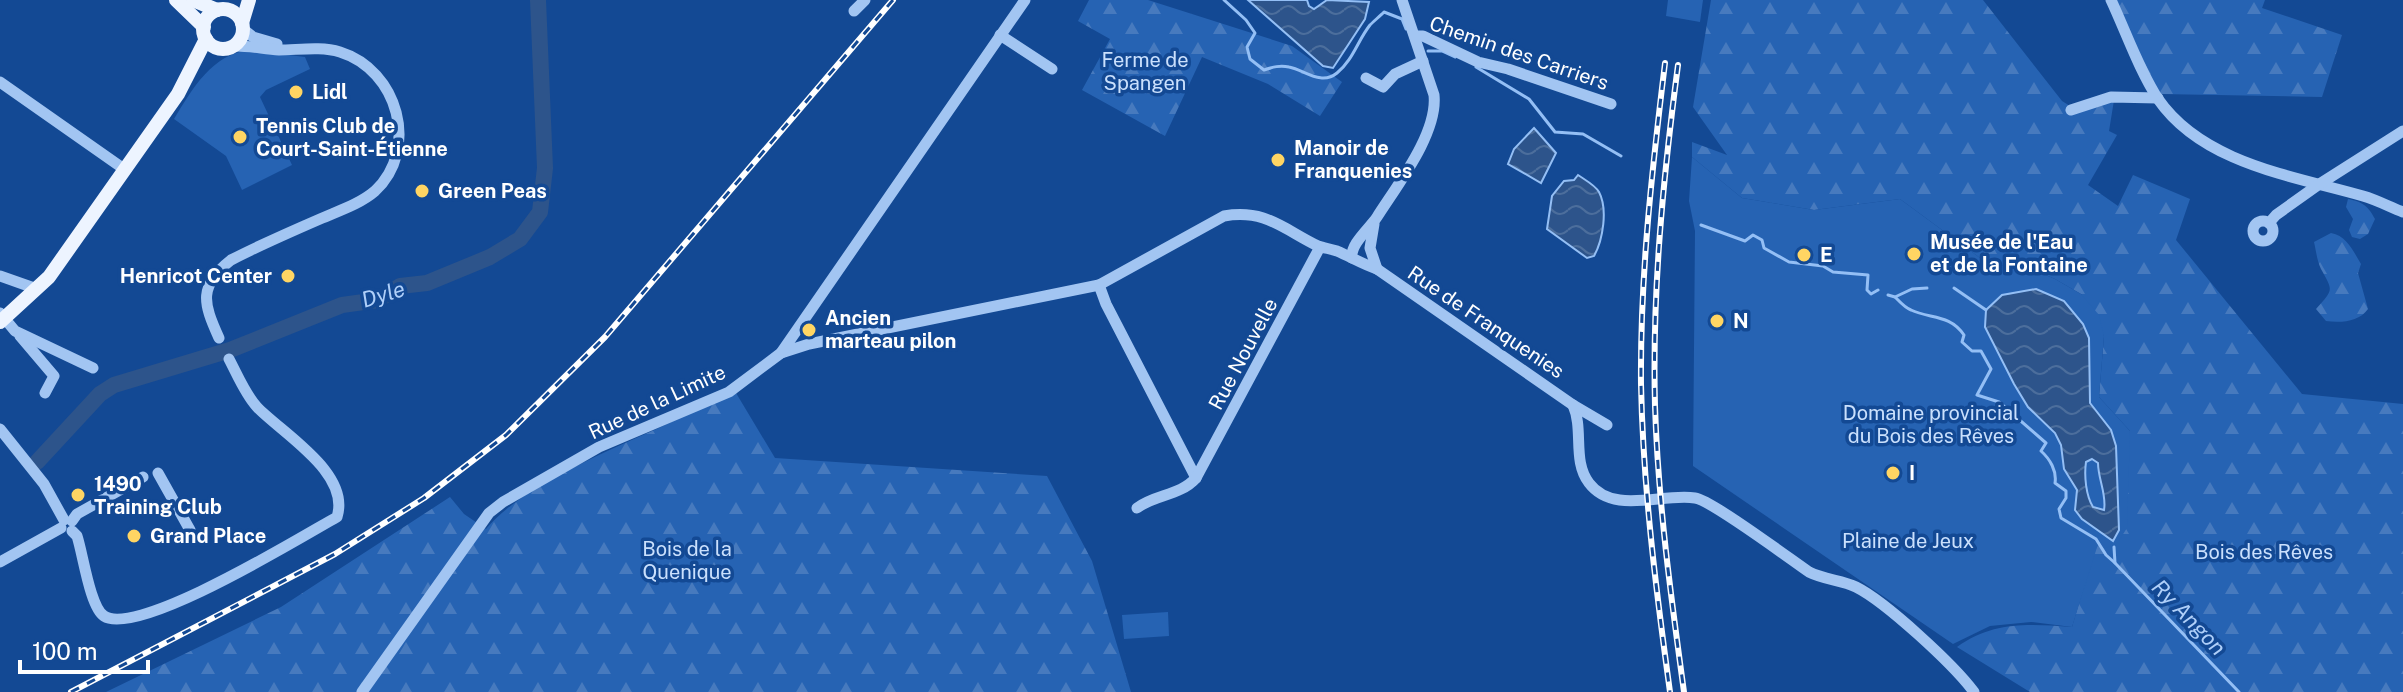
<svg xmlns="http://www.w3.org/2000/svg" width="2403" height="692" font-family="'Public Sans',sans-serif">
  <defs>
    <pattern id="forest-firs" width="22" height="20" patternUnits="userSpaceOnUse" patternTransform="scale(2)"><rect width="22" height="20" fill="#2663b3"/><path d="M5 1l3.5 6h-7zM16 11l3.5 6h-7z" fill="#477abe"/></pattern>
    <pattern id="water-waves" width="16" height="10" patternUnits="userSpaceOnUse" patternTransform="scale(2)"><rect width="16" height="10" fill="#2d548b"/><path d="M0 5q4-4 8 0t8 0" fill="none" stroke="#4c6e9c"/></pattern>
  </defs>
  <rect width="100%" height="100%" fill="#134994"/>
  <g fill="url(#forest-firs)">
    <path d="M1089,0H1148L1292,46L1342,82L1320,116L1268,84L1202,57L1165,136L1082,90L1110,39L1078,21Z"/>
    <path d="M1711,0H1983L2062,101L2070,106L2115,94L2109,131L2117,135L2088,185L2118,206L2133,175L2190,199L2176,240L2302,394L2403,404V692H2030L1957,647C1994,621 2028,624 2072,627L2130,431L2099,397L2104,336L2081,294L2055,279L2023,265L1991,266L1900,199L1814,210L1742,198L1692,157V142L1727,155L1693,107Z"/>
    <path d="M2106,0H2265L2262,8L2342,35L2322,97L2160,94Z"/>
    <path d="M2348,199C2363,202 2368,206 2375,219L2368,234L2360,239L2352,237L2349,230L2353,219L2346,207Z"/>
    <path d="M2331,233C2347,236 2353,251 2361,264L2358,273L2368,309C2359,322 2341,323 2326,321L2316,309C2334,289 2333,291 2321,269C2317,261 2316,250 2314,242Z"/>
    <path d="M733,388L775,458L1047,476L1092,561L1131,692H106L281,607L450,497L464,514L486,529C525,483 612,450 667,424C690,413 711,400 733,388Z"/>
  </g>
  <g fill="#2663b3">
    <path d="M1668,0H1703L1700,22L1666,16Z"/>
    <path d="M250,50L305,57L310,69L266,90L260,97L292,165L242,190L226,156L174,119C193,88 212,54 250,50Z"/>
    <path d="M1692,157L1742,198L1814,210L1900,199L1991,266L2023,265L2055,279L2081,294L2099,315L2104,336L2099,397L2130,431L2127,528L2116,545L2104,548L2098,544L2072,627L2031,622L1990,626L1953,644L1693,466L1695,231L1689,201Z"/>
    <path d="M1168,612L1169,636L1124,639L1122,615Z"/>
  </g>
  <g fill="url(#water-waves)" stroke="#94bff5" stroke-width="2" fill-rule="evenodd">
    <path d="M1248,0H1307L1309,6L1314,9L1327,0L1369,2L1365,19L1333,68L1323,66Z"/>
    <path d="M1534,128L1556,153L1541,183L1508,164L1514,149Z"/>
    <path d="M1578,175C1585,180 1595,185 1599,192C1608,209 1603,240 1594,256L1587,258L1547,229L1552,196L1564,181L1574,180Z"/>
    <path d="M2036,289L2064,301L2083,324L2089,338L2090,403L2111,430L2116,446L2119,530L2113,541L2082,519L2075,510L2077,490L2064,469L2061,445L2055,433L2028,407L2014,384L1985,327L1986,310L2002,295ZM2092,459L2098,463C2098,479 2107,495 2104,510L2093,507C2086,496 2084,476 2086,462Z"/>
  </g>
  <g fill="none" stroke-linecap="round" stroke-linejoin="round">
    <g stroke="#94bff5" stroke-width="3">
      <path d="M1224,0L1246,20L1255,33L1247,47L1250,59L1264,70C1273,67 1280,65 1289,67C1305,70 1321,86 1337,73C1353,60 1358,40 1370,25C1374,21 1380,16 1384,12L1402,19L1406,29"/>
      <path d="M1428,51H1442L1455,57"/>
      <path d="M1476,67L1529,99L1555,132L1583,134L1621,156"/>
      <path d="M1701,225L1745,241L1753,235L1762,240L1764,248L1789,262L1823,266L1833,272L1868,275L1867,290L1871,294L1878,290"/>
      <path d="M1954,288L1986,310"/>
      <path d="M1888,295L1895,297L1912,289L1927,288"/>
      <path d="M1895,297C1899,301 1905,308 1911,310C1930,319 1950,314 1964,335L1962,342L1972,351H1981L1991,369L1977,395L1999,402L2046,443L2041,451C2050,459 2057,471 2055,483L2066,491V498L2059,509L2061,518L2096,539L2106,555L2115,563"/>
      <path d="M2114,547L2115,563L2239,692"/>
    </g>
    <path stroke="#2d548b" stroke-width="16" d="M37,462L100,394L114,385L230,350L342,305L378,300L400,286L427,283L490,257L520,239L540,212L545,168L538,0"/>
    <g stroke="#a2c5f2" stroke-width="11">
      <path d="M2111,0C2126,32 2139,70 2158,99C2203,164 2294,176 2363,196C2377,200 2390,207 2403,212"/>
      <path d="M854,11L865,0"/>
      <path d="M243,29L253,37L277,44"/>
      <path d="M1000,35L1052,69"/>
      <path d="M1415,36H1423L1478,62L1508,69L1611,104"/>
      <path d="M1366,78L1383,87L1395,74L1423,61"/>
      <path d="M0,82L124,169"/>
      <path d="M2071,110L2111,97L2158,98"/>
      <circle cx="2263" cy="231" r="10"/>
      <path d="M2269,223L2276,215L2318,185L2403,131"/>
      <path d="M1374,224L1370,248L1377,269"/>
      <path d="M1352,258C1350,244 1369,229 1377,217C1398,184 1438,133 1434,95L1402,0"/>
      <path d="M0,276L37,289"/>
      <path d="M1099,285L1106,304L1196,478"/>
      <path d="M0,313L15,331L93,368"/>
      <path d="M20,336L54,376L45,393"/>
      <path d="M219,338C203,303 198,286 231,260C260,245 290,232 320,219C338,211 360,204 375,191C420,149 398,70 340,52C321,46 298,50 279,50C264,49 250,46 236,46"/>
      <path d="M781,353L809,344L1099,285L1224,216C1266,209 1283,229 1318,246C1324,248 1331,249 1337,251C1351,257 1362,264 1377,269L1573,405L1607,425"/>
      <path d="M1573,405C1584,430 1572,461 1589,483C1613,515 1661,493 1695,498C1711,500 1790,559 1809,572C1825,580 1842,580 1856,587C1886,602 1954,665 1974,692"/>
      <path d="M0,429L44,484L64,520"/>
      <path d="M158,473L190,530"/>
      <path d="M1137,508C1155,494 1180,496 1196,478L1320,247"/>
      <path d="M72,521L77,514L143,477"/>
      <path d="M72,531L77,536C83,554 90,607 104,616C137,638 301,537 337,517C351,473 283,434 257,407C245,394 237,374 229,359"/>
      <path d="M0,562L61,528"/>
      <path d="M362,692L489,513L503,502L599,447L729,392L781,353L1025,0"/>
    </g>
    <g stroke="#edf4ff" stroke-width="14">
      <path d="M176,0L204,27"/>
      <path d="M193,0L217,10"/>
      <circle cx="223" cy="29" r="20"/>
      <path d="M242,23L249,0"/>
      <path d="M0,322L49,277L178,94L206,39"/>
    </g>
    <g stroke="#fff" stroke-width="6">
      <g id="rail">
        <path d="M1665,63C1652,170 1640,276 1641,384C1643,487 1656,590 1670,692"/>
        <path d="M1678,65C1663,179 1652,292 1655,406C1658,502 1671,597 1684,692"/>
        <path d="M71,692L335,554L424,498L506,435L605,337L893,0"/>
      </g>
    </g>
    <use href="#rail" stroke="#134994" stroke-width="3" stroke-dasharray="9" stroke-linecap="butt"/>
  </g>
  <g fill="#ffd563" stroke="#134994" stroke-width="3">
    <circle cx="296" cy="92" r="8"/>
    <circle cx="240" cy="137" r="8"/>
    <circle cx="1278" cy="160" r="8"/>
    <circle cx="422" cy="191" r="8"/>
    <circle cx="1914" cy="254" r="8"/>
    <circle cx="1804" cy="255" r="8"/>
    <circle cx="288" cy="276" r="8"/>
    <circle cx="1717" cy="321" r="8"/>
    <circle cx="809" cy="330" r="8"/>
    <circle cx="1893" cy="473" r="8"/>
    <circle cx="78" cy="495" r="8"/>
    <circle cx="134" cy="536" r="8"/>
  </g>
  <g text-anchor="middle" stroke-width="7" stroke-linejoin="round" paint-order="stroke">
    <g font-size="20" fill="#fff" stroke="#134994">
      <text transform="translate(1519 53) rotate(19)" y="7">Chemin des Carriers</text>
      <text transform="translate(1486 322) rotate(34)" y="7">Rue de Franquenies</text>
      <text transform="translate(1243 354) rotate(-62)" y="7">Rue Nouvelle</text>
      <text transform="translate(657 402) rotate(-25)" y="7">Rue de la Limite</text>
    </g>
    <g font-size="20" fill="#cae0fd" stroke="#134994">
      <text x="1145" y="67">Ferme de<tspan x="1145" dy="23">Spangen</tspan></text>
      <text x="1931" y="420">Domaine provincial<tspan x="1931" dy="23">du Bois des Rêves</tspan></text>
      <text x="1908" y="548">Plaine de Jeux</text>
      <text x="687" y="556">Bois de la<tspan x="687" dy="23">Quenique</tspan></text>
      <text x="2264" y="559">Bois des Rêves</text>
    </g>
    <g font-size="20" font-weight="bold" fill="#fff" stroke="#134994" text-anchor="start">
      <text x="312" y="99">Lidl</text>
      <text x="256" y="133">Tennis Club de<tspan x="256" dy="23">Court-Saint-Étienne</tspan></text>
      <text x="1294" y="155">Manoir de<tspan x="1294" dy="23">Franquenies</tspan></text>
      <text x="438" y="198">Green Peas</text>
      <text x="1930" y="249">Musée de l'Eau<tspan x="1930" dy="23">et de la Fontaine</tspan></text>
      <text x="1820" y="262">E</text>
      <text x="272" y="283" text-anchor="end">Henricot Center</text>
      <text x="825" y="325">Ancien<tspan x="825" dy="23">marteau pilon</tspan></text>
      <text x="1733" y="328">N</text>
      <text x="1909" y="480">I</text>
      <text x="94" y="491">1490<tspan x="94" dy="23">Training Club</tspan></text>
      <text x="150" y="543">Grand Place</text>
    </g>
    <g font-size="22" font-style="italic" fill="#afcff9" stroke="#134994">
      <text transform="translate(383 294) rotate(-17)" y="8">Dyle</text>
      <text transform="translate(2189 617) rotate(46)" y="8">Ry Angon</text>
    </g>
  </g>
  <path d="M20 660v12h128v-12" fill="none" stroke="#ffffff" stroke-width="4"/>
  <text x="32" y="660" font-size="24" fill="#ffffff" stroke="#134994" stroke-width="6" paint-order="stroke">100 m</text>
</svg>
